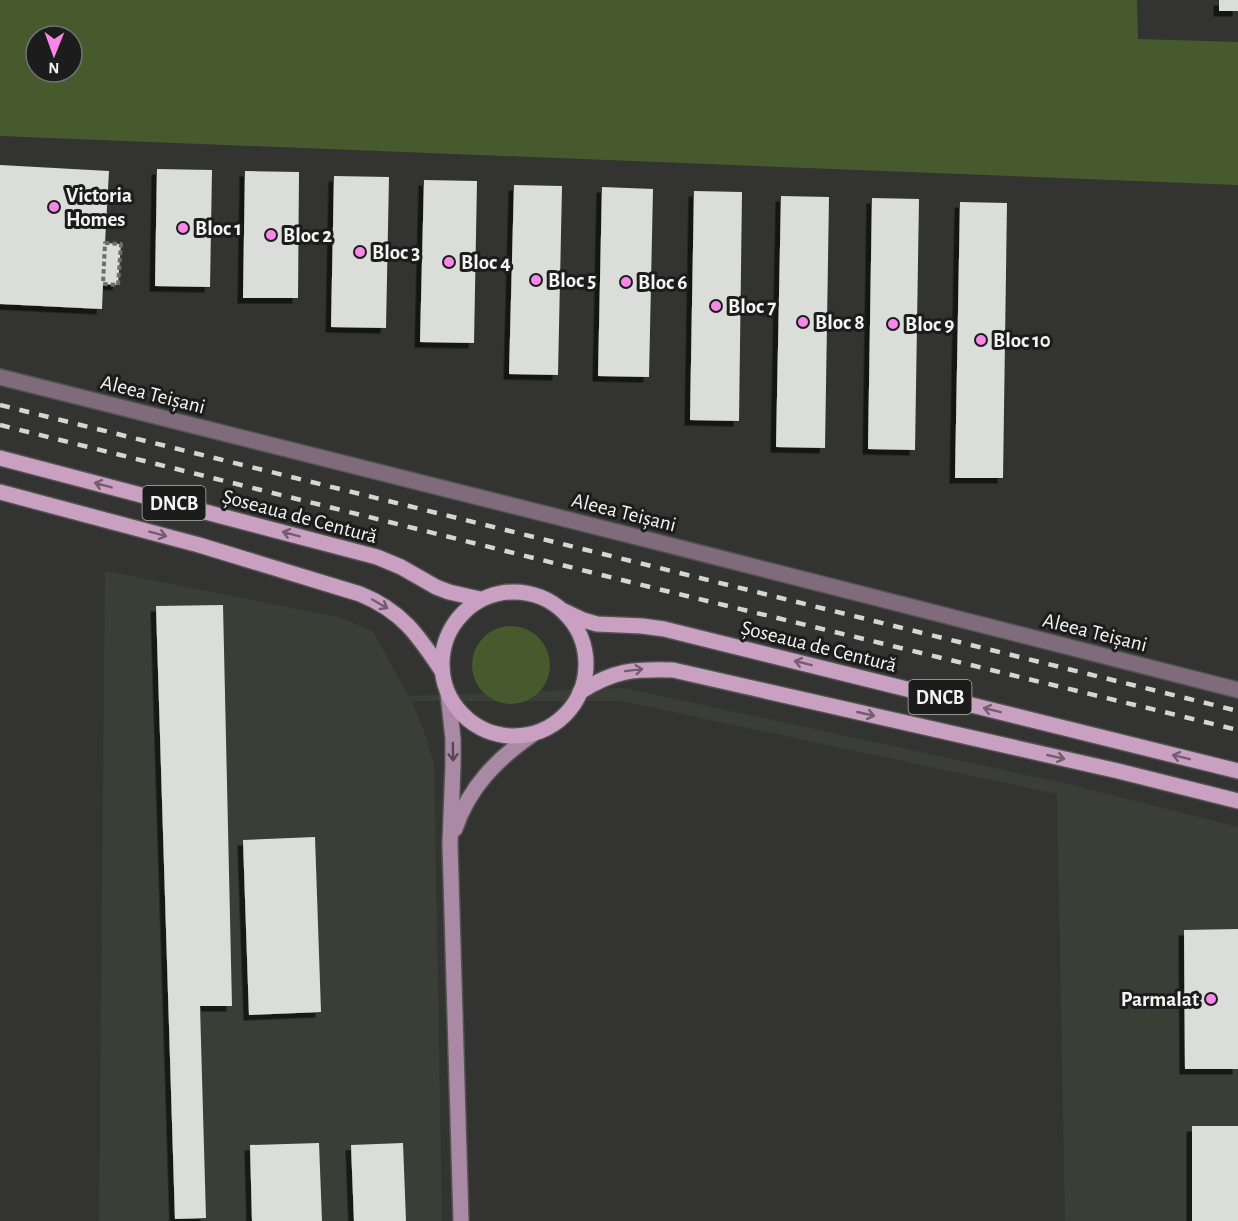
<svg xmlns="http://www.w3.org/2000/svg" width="1238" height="1221" font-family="'Alegreya Sans',sans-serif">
  <defs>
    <filter id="shadow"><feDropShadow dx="-5.5" dy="5.5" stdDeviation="0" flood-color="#0009"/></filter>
  </defs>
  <rect width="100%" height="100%" fill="#333432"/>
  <path fill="#3a3e36" d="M105,571L338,617L373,631L408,696L624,688L1059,782L1238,827V1221H1065L1057,794L621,701H412L426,737L434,764L442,1221H99Z"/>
  <g fill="#475a2d" fill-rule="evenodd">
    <path d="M0,0H1137L1138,39L1238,42V185L0,136ZM36,36H72V72H36Z"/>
    <circle cx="511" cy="665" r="39"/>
  </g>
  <g fill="#dbddda" filter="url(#shadow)">
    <rect x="1219" y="0" width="19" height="11"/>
    <path d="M0,165L109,171L105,243L121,244L118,285L103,284L102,309L0,304Z"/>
    <path d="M157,169L212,170L210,287L155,286Z"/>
    <path d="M245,171L299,172L298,298H243Z"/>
    <path d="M334,176L389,177L386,328L331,327Z"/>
    <path d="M424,180L477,181L474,343L420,342Z"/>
    <path d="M514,185L562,186L558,375L509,374Z"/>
    <path d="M602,187L653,189L649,377L598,376Z"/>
    <path d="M694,191L742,192L739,421L690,420Z"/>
    <path d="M781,196L829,197L825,448L776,447Z"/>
    <path d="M872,198L919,199L915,450L868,449Z"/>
    <path d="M960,202L1007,203L1003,478H955Z"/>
    <path d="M223,605L232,1006H200L206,1218L175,1219L156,606Z"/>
    <path d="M315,837L321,1012L249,1015L243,840Z"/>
    <path d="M1238,929V1069H1185L1184,930Z"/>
    <rect x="1192" y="1126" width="46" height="95"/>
    <path d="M319,1143L322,1221H252L250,1145Z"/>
    <path d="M403,1143L406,1221H354L351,1145Z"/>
  </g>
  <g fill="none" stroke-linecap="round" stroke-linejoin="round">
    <g stroke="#525351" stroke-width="18">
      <path id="minor" d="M0,377L657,542L1238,690"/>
    </g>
    <g stroke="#525351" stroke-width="18">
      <g id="secondary">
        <path d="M448,694L453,739V764L450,844L461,1221"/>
        <path d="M455,829C469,787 497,759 533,734"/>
      </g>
    </g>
    <g stroke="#525351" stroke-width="18">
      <g id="primary">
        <path d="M0,458L377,557L401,567L436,587L449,592L480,599"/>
        <path d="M0,492L199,545L360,594C402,611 418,635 442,671"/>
        <circle cx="514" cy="664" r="72"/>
        <path d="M564,611L583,620L597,624L642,626L664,629L1238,771"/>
        <path d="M580,692C614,670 633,669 673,670L1118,771L1238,801"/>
      </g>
    </g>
    <path stroke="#6d6e6d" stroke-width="4" stroke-dasharray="4.5 3" stroke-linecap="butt" d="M105,243L121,244L118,285L103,284Z"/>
    <use href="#minor" stroke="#7f6b7b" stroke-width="15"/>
    <use href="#secondary" stroke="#a989a3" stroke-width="15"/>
    <use href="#primary" stroke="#c9a0c1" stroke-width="15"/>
    <g stroke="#d4d5d4" stroke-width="4.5" stroke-dasharray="10 10" stroke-linecap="butt">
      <path d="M0,405L1238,711"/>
      <path d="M0,425L658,589L1238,730"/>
    </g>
  </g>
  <defs><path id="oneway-shaft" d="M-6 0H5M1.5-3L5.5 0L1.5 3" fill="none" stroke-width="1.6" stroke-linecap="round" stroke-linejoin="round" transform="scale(1.5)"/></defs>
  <g stroke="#725e6e">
    <use href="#oneway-shaft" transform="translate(103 485) rotate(-165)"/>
    <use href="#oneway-shaft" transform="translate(158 534) rotate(15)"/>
    <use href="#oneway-shaft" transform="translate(291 534) rotate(-165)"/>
    <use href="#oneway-shaft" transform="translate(380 604) rotate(30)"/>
    <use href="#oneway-shaft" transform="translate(803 663) rotate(-166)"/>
    <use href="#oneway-shaft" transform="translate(634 670) rotate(-7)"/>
    <use href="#oneway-shaft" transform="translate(992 710) rotate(-166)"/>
    <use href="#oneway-shaft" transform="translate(866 714) rotate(13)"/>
    <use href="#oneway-shaft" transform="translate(1056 757) rotate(13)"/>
    <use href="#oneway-shaft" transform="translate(1181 757) rotate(-166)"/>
  </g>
  <use stroke="#544851" href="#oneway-shaft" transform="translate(453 752) rotate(89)"/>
  <g fill="#f987e8" stroke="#1b1c1b" stroke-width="2">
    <circle cx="54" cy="207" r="6"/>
    <circle cx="183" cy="228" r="6"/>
    <circle cx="271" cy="235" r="6"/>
    <circle cx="360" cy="252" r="6"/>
    <circle cx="449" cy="262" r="6"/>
    <circle cx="536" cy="280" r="6"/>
    <circle cx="626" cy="282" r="6"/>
    <circle cx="716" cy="306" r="6"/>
    <circle cx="803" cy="322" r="6"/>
    <circle cx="893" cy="324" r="6"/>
    <circle cx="981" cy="340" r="6"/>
    <circle cx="1211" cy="999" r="6"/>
  </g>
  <g text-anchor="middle" stroke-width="6" stroke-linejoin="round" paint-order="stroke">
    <g fill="#1b1c1b" stroke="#b2b3b2" stroke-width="1.5">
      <rect x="142.5" y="486" width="63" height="34" rx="4.5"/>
      <rect x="908.5" y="680" width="63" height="34" rx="4.5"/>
    </g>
    <g font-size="20" font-weight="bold" fill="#f3f4f3">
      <text x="174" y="510">DNCB</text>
      <text x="940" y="704">DNCB</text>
    </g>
    <g font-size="21" font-weight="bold" fill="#f3f4f3" stroke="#1b1c1b" text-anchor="start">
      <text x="66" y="202">Victoria<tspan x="66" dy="24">Homes</tspan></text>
      <text x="195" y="235">Bloc 1</text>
      <text x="283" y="242">Bloc 2</text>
      <text x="372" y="259">Bloc 3</text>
      <text x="461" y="269">Bloc 4</text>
      <text x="548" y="287">Bloc 5</text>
      <text x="638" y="289">Bloc 6</text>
      <text x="728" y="313">Bloc 7</text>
      <text x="815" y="329">Bloc 8</text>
      <text x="905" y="331">Bloc 9</text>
      <text x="993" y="347">Bloc 10</text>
      <text x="1199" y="1006" text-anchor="end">Parmalat</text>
    </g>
    <g font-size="21" fill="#f3f4f3" stroke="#1b1c1b">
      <text transform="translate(153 394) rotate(14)" y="7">Aleea Teișani</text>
      <text transform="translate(624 512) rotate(14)" y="7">Aleea Teișani</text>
      <text transform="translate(300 516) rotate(15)" y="7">Șoseaua de Centură</text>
      <text transform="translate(1095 632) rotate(14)" y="7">Aleea Teișani</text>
      <text transform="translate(819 646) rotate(14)" y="7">Șoseaua de Centură</text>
    </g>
  </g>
  <g transform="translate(54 54) rotate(181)"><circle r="28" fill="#1b1c1b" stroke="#717271" stroke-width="1.5"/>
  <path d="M0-4.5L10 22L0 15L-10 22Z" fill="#f987e8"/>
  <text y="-9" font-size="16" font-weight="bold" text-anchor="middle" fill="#f3f4f3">N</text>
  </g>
</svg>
